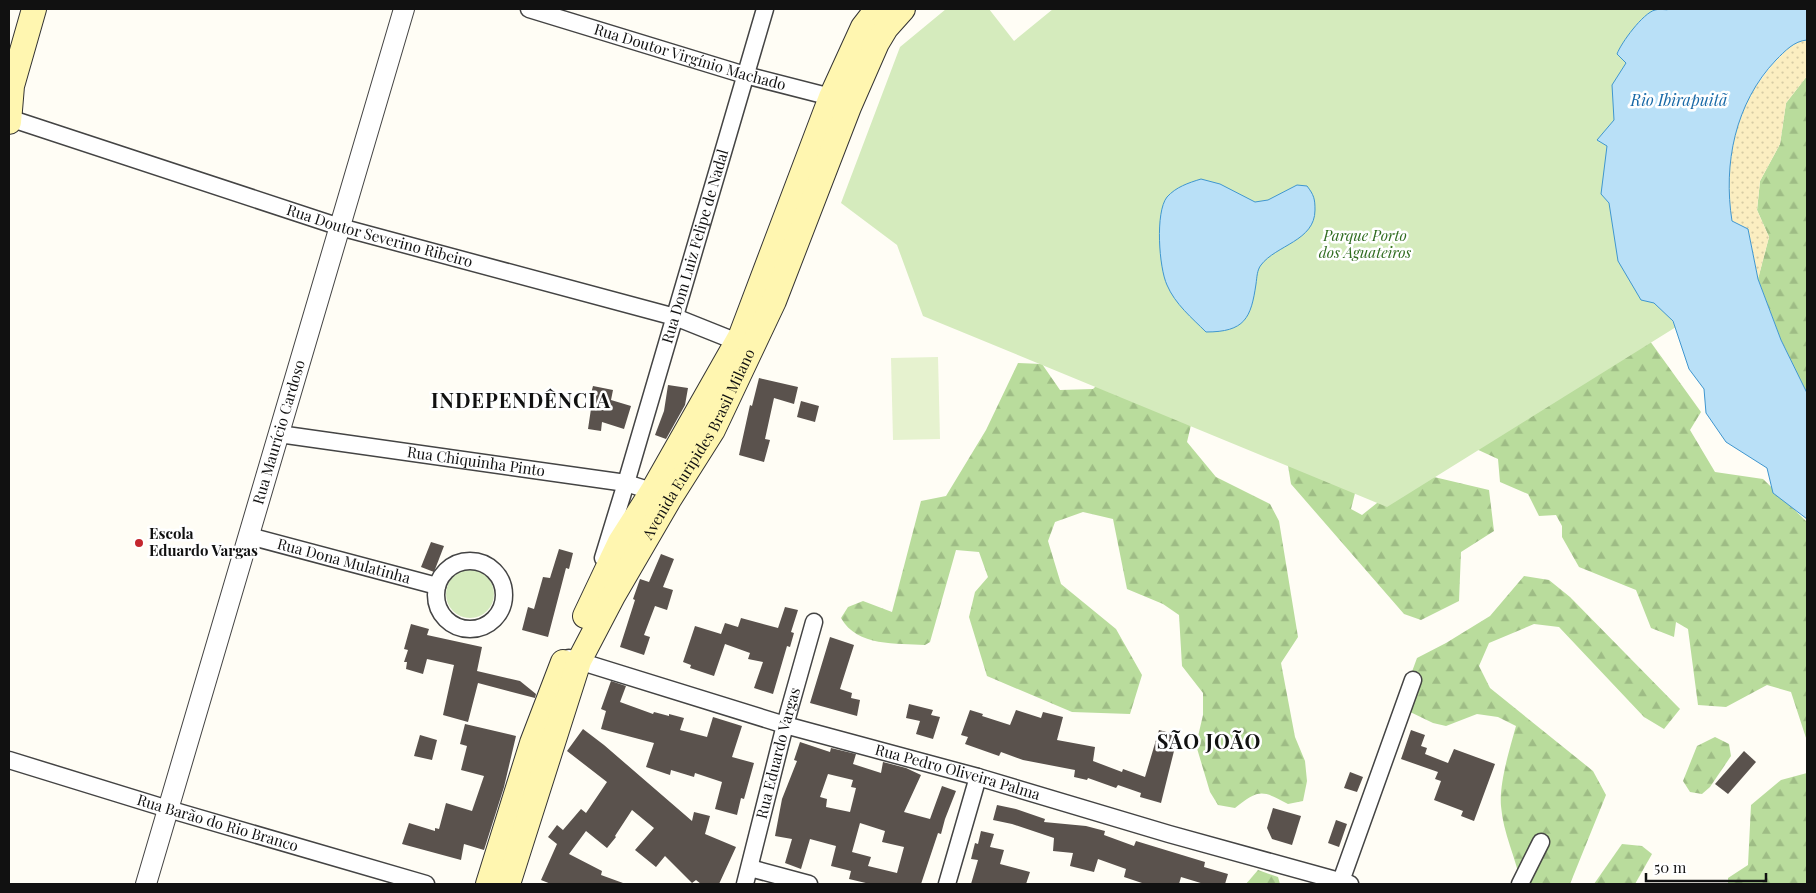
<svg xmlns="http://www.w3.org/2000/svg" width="1816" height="893" font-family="'Playfair Display',serif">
  <defs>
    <pattern id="forest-firs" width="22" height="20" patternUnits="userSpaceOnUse" patternTransform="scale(1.25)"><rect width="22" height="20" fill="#b9dc9c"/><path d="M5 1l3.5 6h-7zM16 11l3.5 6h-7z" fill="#9ebc85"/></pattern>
    <pattern id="sand-dots" width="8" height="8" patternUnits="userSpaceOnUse" patternTransform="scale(1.25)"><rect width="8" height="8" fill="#fbeec1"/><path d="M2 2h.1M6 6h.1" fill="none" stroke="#d6cba5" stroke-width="1.8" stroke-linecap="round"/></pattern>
  </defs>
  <rect width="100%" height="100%" fill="#fffdf5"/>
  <g fill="url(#forest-firs)">
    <path d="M1383,9H1614L1619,30L1599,178L1619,298L1701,412L1690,430L1715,472L1763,479L1807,522V741L1791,692L1767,685L1726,707L1698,705L1688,629L1676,622L1674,637L1651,628L1636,590L1579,567L1562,537V526L1556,515L1539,516L1528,494L1500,482L1498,459L1474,448L1467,415L1494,394L1482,381L1434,373L1412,401L1436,420L1434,477L1489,490L1494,531L1461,552L1459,601L1421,620L1404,614L1291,484L1282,429L1312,416L1339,425L1363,462L1351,509L1362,515L1377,503L1380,429L1347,391L1283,372L1266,381L1252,419L1239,434L1208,424L1191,425L1187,442L1216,477L1270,504L1279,521L1298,637L1281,663L1295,737L1305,761L1307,781L1303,801L1288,804C1262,790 1259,789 1235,808L1218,805L1210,792L1196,745L1203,715V693L1182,666L1179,615L1163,604L1127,589L1113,519L1083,512L1055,522L1048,541L1061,584L1116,629L1142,675L1130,714L1072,712L987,676L969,617L975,592L988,577L979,552L956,550L930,642L925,645C897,643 857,647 841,618L848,607L863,601L892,612L921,501L946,496L986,430L1018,363L1042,364L1060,390L1093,389L1126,356L1175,370L1203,353L1240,362L1264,353L1255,305L1378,125L1368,107L1334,99L1337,75Z"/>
    <path d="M1807,76V393L1781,340L1758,279L1769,237L1757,210L1760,181L1780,144L1786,103Z"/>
    <path d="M1524,576L1549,580L1570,597L1680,709L1664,729L1644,717L1559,627L1534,624L1489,643L1479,666L1490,688L1593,771L1606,795L1570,884H1521C1516,858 1503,833 1501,806C1499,783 1510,748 1516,726L1498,717L1477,714L1446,726L1433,723L1404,709L1406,688L1417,658L1446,643L1490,616Z"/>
    <path d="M1715,737L1729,744L1731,756L1710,787L1702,794L1690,792L1683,781L1697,746Z"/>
    <path d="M1807,773V884H1728V878L1748,865L1751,805L1781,780Z"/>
    <path d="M1622,844L1642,846L1652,854L1635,884H1594Z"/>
    <path d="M1258,870L1278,877L1280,884H1246Z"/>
  </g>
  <path fill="url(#sand-dots)" d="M1803,40H1807V76L1786,103L1780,144L1760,181L1757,210L1769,237L1758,279L1748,229L1732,221L1729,204V169L1735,130L1749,95L1772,65L1790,46Z"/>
  <g fill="#d5ebbd">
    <path d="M946,9H989L1014,41L1053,9H1680L1650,23L1621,72L1623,244L1676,327L1387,507L923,316L897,245L841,203L900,47Z"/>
    <circle cx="470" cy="594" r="24"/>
  </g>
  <path fill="#e6f2cf" d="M938,357L940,439L893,440L891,358Z"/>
  <g fill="#b9e0f7" stroke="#3f96cf">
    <path d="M1671,9H1807V40C1794,41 1785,51 1776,60C1735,103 1723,164 1732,221L1748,229L1758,279L1781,340L1807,393V519L1773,493L1767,468L1726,442L1706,413L1704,389L1689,369L1673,321L1654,303L1641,300L1618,261L1609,203L1601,194L1607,146L1597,140L1614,120L1612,85L1626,63L1617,54C1621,43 1643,13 1655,10C1660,8 1665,11 1671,9Z"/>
    <path d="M1201,179L1220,184L1255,202L1268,200L1297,185L1307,186C1314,195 1315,199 1315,210C1315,241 1276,245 1261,265C1257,270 1257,277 1256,284C1251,318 1245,332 1206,332C1192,318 1175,304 1167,285C1159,268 1155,212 1167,197C1176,187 1188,183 1201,179Z"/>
  </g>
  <g fill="#5a524d" fill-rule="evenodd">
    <path d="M759,378L798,387L794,404L774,398L765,439L770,440L764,462L739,455L750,405L752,406Z"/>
    <path d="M668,385L688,388L685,405L666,439L655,435L664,411Z"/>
    <path d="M593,386L613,390L611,400L631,406L624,429L602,422L601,431L588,429L592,402L589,401Z"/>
    <path d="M801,401L819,406L815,422L797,417Z"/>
    <path d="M431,542L444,546L434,572L421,567Z"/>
    <path d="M559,549L573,553L569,569L566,568L548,637L522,630L528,607L534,609L543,577L550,578Z"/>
    <path d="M661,554L674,559L663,587L673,590L667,610L655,606L644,635L650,637L644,655L620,647L635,600L633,599L640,579L649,582Z"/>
    <path d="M785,607L798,610L791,632L794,633L790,647L787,646L773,694L754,688L763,662L748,659L750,653L725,644L714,676L690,668L691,665L683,662L695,626L721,634L725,623L738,627L741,618L778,628Z"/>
    <path d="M411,624L429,629L427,635L482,647L477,671L520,681L536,694L535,698L478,683L468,722L443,715L454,665L427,659L423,674L406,669L407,662H404L408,650L404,649Z"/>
    <path d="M830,637L854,645L840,689L852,693L851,698L860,700L857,716L810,703Z"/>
    <path d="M611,681L626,686L620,702L653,714L654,712L669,716V714L684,718L680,730L707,737L713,717L742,726L732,757L754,763L744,799L741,798L737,815L715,809L722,782L695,773L694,777L671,770L670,775L646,767L654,743L601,729L606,711L601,709Z"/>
    <path d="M909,704L933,710L931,715L940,717L933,739L916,734L920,721L906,718Z"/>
    <path d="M970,710L983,714L982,716L1010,725L1016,710L1041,718L1043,712L1063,717L1057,740L1095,747L1093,761L1122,772L1123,769L1145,777L1159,730L1178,735L1161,803L1140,797L1141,793L1118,785L1116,788L1088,778L1087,780L1074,777L1075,770L1023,760L1001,752L999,756L965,744L968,737L961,735Z"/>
    <path d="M465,724L516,736L504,787L484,850L464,844L461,860L402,844L409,823L435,831V828L439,829L446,803L472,811L484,776L461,770L467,746L460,744Z"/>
    <path d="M583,729L604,745L692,821L694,812L710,816L705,834L736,847L719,884H701L696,880L692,883L665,856L656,867L635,850L654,828L632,810L615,836L616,837L607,848L586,831L569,854L602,871L601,875L623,883V884H551L541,880L557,844L548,837L557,825L563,830L581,809L586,813L607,782L567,751Z"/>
    <path d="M1411,730L1425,735L1421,746L1427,748L1425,754L1448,763L1454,749L1495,764L1474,821L1461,816L1463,811L1434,800L1441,781L1435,779L1438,772L1401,759Z"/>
    <path d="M420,735L437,740L432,760L414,756Z"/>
    <path d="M800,742L830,752L831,748L856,754L853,764L881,773L883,762L906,768L921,775L904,812L930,819L942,786L956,791L945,819L941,834L938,833L921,884H870L849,879L851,871L831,866L836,846L810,839L801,869L785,863L792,839L775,836L782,799L797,761L794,760ZM828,774L853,780L851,787L856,788L850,812L826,807L827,799L820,797ZM860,823L885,831L882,842L904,847L897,873L868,866L871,857L852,852Z"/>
    <path d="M1744,751L1756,762L1728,794L1715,784Z"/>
    <path d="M1350,772L1363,777L1357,792L1344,788Z"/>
    <path d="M997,805L1016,809L1045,819L1044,822L1086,826L1105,831L1104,835L1134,846L1136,841L1205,862L1204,867L1228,874L1225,884H1204L1181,877L1179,884H1145L1124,877L1126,869L1098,859L1094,872L1070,866L1073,853L1053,851L1054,838L1012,824L993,820Z"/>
    <path d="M1273,808L1301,816L1292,845L1272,839L1267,828Z"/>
    <path d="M1336,820L1347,824L1339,847L1328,843Z"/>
    <path d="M981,831L994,834L990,847L1004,850L1000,864L1030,872L1026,884H971L978,860L971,859L975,843L978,844Z"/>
  </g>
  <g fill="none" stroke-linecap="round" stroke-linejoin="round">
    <g stroke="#444" stroke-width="19">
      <g id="minor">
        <path id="s1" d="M529,9L745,75L831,97L838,101"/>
        <path id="s2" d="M9,118L340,227L675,317L745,345"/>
        <path id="s3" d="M279,434L626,483L661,494"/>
        <path id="s4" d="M249,536L437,586"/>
        <path id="s5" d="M603,558L626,483L765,9"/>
        <circle cx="470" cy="595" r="34"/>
        <path id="s6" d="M569,658L785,725L978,777L1169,834L1350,884"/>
        <path id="s7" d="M9,760L168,809L426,884"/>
        <path d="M750,868L809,884"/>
        <path d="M1341,881L1413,680"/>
        <path id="s8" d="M745,884L785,725L814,622"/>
        <path d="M947,884L978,777"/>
        <path d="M1520,884L1541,842"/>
      </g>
    </g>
    <g stroke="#444" stroke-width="22">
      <g id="tertiary">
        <path id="s9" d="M146,884L404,9"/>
      </g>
    </g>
    <g stroke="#333" stroke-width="26">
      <g id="secondary">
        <path d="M9,122L12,86L34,9"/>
        <path d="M585,616L620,542L653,490L741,335L831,97L863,27L877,9"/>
        <path d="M488,884L532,743L563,662"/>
        <path id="s10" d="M508,884L579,661L613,596L670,498L713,430L774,301L849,107L877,43L886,28L903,9"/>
      </g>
    </g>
    <use href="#minor" stroke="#fff" stroke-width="16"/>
    <use href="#tertiary" stroke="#fff" stroke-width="20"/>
    <use href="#secondary" stroke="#fff6b0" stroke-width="24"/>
  </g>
  <circle fill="#c4262e" stroke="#fff" stroke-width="2" cx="139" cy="543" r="5"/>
  <g text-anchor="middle" stroke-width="5" stroke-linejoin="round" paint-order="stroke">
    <g font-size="15" fill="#111" stroke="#fff">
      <text dy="5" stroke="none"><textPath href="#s1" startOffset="168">Rua Doutor Virgínio Machado</textPath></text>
      <text dy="5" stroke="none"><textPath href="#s2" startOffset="389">Rua Doutor Severino Ribeiro</textPath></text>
      <text dy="5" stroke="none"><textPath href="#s5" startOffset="325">Rua Dom Luiz Felipe de Nadal</textPath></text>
      <text dy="5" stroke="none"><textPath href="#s9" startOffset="471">Rua Maurício Cardoso</textPath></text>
      <text dy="5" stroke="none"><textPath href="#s10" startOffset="482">Avenida Euripides Brasil Milano</textPath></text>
      <text dy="5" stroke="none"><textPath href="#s3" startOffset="199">Rua Chiquinha Pinto</textPath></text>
      <text dy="5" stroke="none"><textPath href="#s4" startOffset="98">Rua Dona Mulatinha</textPath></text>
      <text dy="5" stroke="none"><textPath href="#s8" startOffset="135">Rua Eduardo Vargas</textPath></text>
      <text dy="5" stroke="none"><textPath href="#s6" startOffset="405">Rua Pedro Oliveira Palma</textPath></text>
      <text dy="5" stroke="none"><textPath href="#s7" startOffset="218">Rua Barão do Rio Branco</textPath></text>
    </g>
    <g font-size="15" font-style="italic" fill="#2f6b1f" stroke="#fff">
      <text x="1365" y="241">Parque Porto<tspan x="1365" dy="17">dos Aguateiros</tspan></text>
    </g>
    <g font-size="15" font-weight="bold" fill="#111" stroke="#fff" text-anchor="start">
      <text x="149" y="539">Escola<tspan x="149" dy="17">Eduardo Vargas</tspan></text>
    </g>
    <g font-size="16" font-style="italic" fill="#1768a6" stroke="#fff">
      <text x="1679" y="106">Rio Ibirapuitã</text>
    </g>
    <g font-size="20" font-weight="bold" letter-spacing="1" fill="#111" stroke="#fff">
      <text x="521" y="408">INDEPENDÊNCIA</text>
      <text x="1209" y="749">SÃO JOÃO</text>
    </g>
  </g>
  <rect width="1816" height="893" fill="none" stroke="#111111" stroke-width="20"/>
  <path d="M1646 873v8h120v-8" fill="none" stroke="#111111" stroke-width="2.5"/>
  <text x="1654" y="873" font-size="15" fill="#111111" stroke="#ffffff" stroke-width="4" paint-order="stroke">50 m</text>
</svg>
